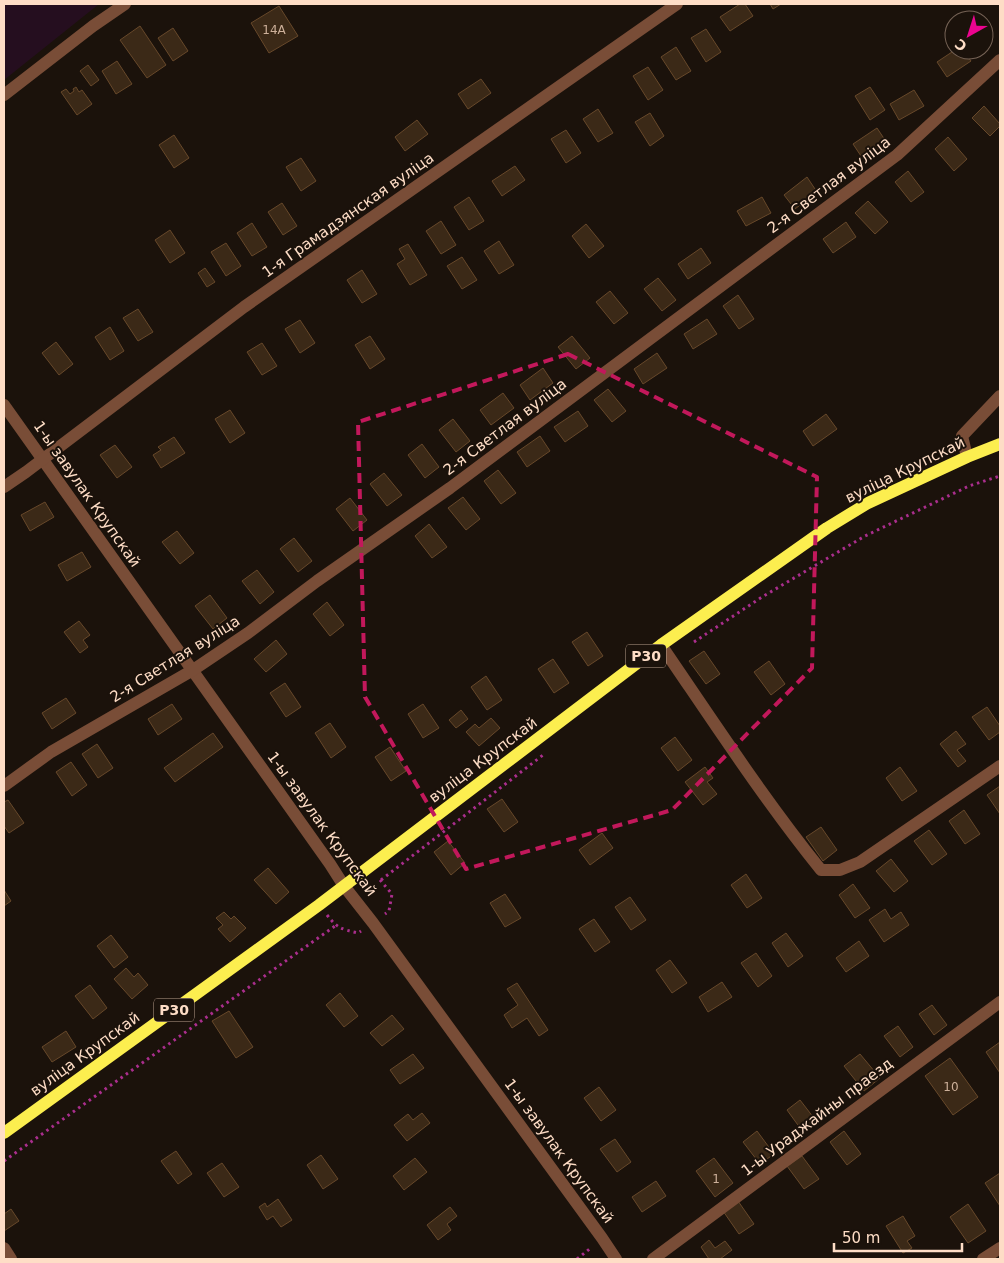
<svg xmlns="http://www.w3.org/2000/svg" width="1004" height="1263" font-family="'DejaVu Sans',sans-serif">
  <rect width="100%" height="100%" fill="#1b120b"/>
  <path fill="#250e1f" d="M4,4H99L4,80Z"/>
  <g fill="#3b2917" stroke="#67482a">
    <path d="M740,4H745L753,16L730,31L720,17Z"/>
    <path d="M770,4H781L773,9Z"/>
    <path d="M279,6L298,36L269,53L251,23Z"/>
    <path d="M140,26L166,65L147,78L120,40Z"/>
    <path d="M173,28L188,51L173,61L158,38Z"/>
    <path d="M706,29L721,52L706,62L691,38Z"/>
    <path d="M676,47L691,71L676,80L661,57Z"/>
    <path d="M955,50H963L971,61L947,77L937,62Z"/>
    <path d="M117,61L132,84L116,94L102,71Z"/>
    <path d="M88,65L99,80L91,86L80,71Z"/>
    <path d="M648,67L663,90L648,100L633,76Z"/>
    <path d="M481,79L491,93L468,109L458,94Z"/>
    <path d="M76,87L79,92L82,90L92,104L77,115L61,92L66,89L70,94L74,91L73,89Z"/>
    <path d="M870,87L885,110L870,120L855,96Z"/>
    <path d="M914,90L924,106L899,120L890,104Z"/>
    <path d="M984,106L1000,124V126L990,136L972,118Z"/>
    <path d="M598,109L613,133L598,142L583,119Z"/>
    <path d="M650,113L664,136L650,146L635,122Z"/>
    <path d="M417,120L428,134L405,151L395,137Z"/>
    <path d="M877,128L887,143L863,159L853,144Z"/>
    <path d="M566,130L581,153L566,163L551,139Z"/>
    <path d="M174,135L189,158L174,168L159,145Z"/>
    <path d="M948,137L967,159L954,171L935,149Z"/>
    <path d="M301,158L316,181L301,191L286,167Z"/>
    <path d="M515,166L525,180L502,196L492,181Z"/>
    <path d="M908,171L924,192L911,202L895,182Z"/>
    <path d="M807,177L817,192L795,209L784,195Z"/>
    <path d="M469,197L484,221L469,230L454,207Z"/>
    <path d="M762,197L771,213L746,226L737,211Z"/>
    <path d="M868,201L888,222L875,234L855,213Z"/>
    <path d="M282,203L297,226L283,235L268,212Z"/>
    <path d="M441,221L456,245L441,254L426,231Z"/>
    <path d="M846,222L856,237L833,253L823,239Z"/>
    <path d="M252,223L267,247L252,256L237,233Z"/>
    <path d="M586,224L604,246L589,258L572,236Z"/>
    <path d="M170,230L185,253L170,263L155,240Z"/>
    <path d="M499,241L514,265L499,274L484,251Z"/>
    <path d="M226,243L241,266L226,276L211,252Z"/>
    <path d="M408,244L427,275L410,285L397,264L405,259L399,249Z"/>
    <path d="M701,248L711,263L688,279L678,264Z"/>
    <path d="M462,257L477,280L462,289L447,266Z"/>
    <path d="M205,268L215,282L207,287L198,273Z"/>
    <path d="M362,270L377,294L362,303L347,280Z"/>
    <path d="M658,278L676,300L662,311L644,289Z"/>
    <path d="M610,291L628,313L614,324L596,302Z"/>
    <path d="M738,295L754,319L739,329L723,306Z"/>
    <path d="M138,309L153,332L138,341L123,318Z"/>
    <path d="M707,319L717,334L693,349L684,334Z"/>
    <path d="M300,320L315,343L300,353L285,329Z"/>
    <path d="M110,327L124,351L110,360L95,337Z"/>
    <path d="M370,336L385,359L370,369L355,345Z"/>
    <path d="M572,336L590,358L576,369L558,347Z"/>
    <path d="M56,342L73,364L59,375L42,353Z"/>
    <path d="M262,343L277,366L262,375L247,352Z"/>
    <path d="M657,353L667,368L643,384L634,369Z"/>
    <path d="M543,368L553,383L530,400L520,385Z"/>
    <path d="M608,389L626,411L612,422L594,400Z"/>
    <path d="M503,393L514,408L491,425L480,410Z"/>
    <path d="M230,410L245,433L230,443L215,419Z"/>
    <path d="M578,411L588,426L565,442L554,427Z"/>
    <path d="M826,414L837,429L813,446L803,431Z"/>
    <path d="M453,419L470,441L456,452L439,430Z"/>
    <path d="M540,436L550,451L527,467L517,452Z"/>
    <path d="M174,437L185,453L161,468L153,455L161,450L158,447Z"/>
    <path d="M422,444L439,467L425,478L408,455Z"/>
    <path d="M115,445L132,467L117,478L100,455Z"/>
    <path d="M498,470L516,493L501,504L484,481Z"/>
    <path d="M384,473L402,495L387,506L370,484Z"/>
    <path d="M463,497L480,519L466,530L448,508Z"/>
    <path d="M350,498L367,520L353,531L336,509Z"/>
    <path d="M45,502L54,517L30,531L21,515Z"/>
    <path d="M429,524L447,547L432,558L415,536Z"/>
    <path d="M177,531L194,553L180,564L162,542Z"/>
    <path d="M294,538L312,561L298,572L280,549Z"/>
    <path d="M82,552L91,567L67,581L58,565Z"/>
    <path d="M257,570L274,592L260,604L242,581Z"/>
    <path d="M210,595L227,618L213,629L195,606Z"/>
    <path d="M327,602L344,625L330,636L313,614Z"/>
    <path d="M79,621L90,635L83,640L88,647L80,653L64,632Z"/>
    <path d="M587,632L603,656L588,666L572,642Z"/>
    <path d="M276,640L287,654L266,672L254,659Z"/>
    <path d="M704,651L720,674L706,684L689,661Z"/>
    <path d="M553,659L569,683L554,693L538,669Z"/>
    <path d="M769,661L785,684L771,695L754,672Z"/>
    <path d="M486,676L502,700L487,710L471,687Z"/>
    <path d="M285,683L301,707L286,717L270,693Z"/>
    <path d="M66,698L76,713L52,729L42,713Z"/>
    <path d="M172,704L182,719L158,735L148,719Z"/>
    <path d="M423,704L439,728L423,738L408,714Z"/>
    <path d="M987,707L1000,726V732L989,740L972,717Z"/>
    <path d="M461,710L468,719L456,728L449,720Z"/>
    <path d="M491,718L500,728L479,746L466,732L475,724L479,728Z"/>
    <path d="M330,723L346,747L331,758L315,733Z"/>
    <path d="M956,731L966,744L957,750L966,761L958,767L940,744Z"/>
    <path d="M213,733L223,747L175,782L164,768Z"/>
    <path d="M675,737L692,760L678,771L661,748Z"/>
    <path d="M97,744L113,768L98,778L82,754Z"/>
    <path d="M390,747L406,771L391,781L375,757Z"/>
    <path d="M71,762L87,785L72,796L56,772Z"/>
    <path d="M705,767L713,778L707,782L717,794L703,805L685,782Z"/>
    <path d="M900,767L917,791L902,801L886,778Z"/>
    <path d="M1000,786V814L987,795Z"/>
    <path d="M502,799L518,822L504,832L487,809Z"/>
    <path d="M8,800L24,823L9,833L4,826V802Z"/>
    <path d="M964,810L980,834L965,844L949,821Z"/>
    <path d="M821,827L837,850L823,861L806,837Z"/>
    <path d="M929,830L947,854L932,865L914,841Z"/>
    <path d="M602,833L613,848L590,865L579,850Z"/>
    <path d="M448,841L465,863L451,875L434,852Z"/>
    <path d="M891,859L908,881L894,892L876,871Z"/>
    <path d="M268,868L289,892L276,904L254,880Z"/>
    <path d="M746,874L762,898L747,908L731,885Z"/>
    <path d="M853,884L870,908L855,918L839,895Z"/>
    <path d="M4,890L11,901L4,906Z"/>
    <path d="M505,894L521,918L505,927L490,903Z"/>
    <path d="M630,897L646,920L631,930L615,907Z"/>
    <path d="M885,909L891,919L901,912L909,925L884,942L869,920Z"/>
    <path d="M224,912L231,919L234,916L246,928L230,942L218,929L223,925L216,918Z"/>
    <path d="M594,919L610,942L595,952L579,929Z"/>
    <path d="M786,933L803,956L788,967L772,943Z"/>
    <path d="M111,935L128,957L114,968L97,946Z"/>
    <path d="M859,941L869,956L846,972L836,958Z"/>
    <path d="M756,953L772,976L758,987L741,963Z"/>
    <path d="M670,960L687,983L672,993L656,970Z"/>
    <path d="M126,968L134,977L138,973L148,985L132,999L114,979Z"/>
    <path d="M722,982L732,997L708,1012L699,997Z"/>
    <path d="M517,983L548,1030L539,1036L527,1018L512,1028L504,1015L518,1005L507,989Z"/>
    <path d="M90,985L107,1008L93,1019L75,996Z"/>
    <path d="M340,993L358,1016L344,1027L326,1005Z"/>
    <path d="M932,1005L947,1025L934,1035L919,1014Z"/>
    <path d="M229,1011L253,1047L236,1058L212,1021Z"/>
    <path d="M392,1015L404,1029L382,1046L370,1033Z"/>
    <path d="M898,1026L913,1047L900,1057L884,1036Z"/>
    <path d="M66,1031L76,1047L52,1062L42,1047Z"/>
    <path d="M1000,1042V1073L986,1052Z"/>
    <path d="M413,1054L424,1068L400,1084L390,1070Z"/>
    <path d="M860,1054L880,1078L864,1091L844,1066Z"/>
    <path d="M950,1058L978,1097L953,1115L925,1076Z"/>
    <path d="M599,1087L616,1110L601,1121L584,1098Z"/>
    <path d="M800,1100L817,1122L803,1132L787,1110Z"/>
    <path d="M422,1113L430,1123L407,1141L394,1125L408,1114L413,1120Z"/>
    <path d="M757,1131L774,1154L760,1164L743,1142Z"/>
    <path d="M844,1131L861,1154L847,1165L830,1142Z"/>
    <path d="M615,1139L631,1162L617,1172L600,1149Z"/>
    <path d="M176,1151L192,1174L178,1184L161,1161Z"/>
    <path d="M321,1155L338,1179L323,1189L307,1165Z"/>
    <path d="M802,1156L819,1179L804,1189L787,1166Z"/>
    <path d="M415,1158L427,1172L404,1190L393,1176Z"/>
    <path d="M714,1158L733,1183L715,1197L696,1171Z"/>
    <path d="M222,1163L239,1187L224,1197L207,1173Z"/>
    <path d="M1000,1173V1206L985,1183Z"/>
    <path d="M656,1181L666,1196L642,1212L632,1197Z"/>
    <path d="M278,1199L292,1220L281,1227L273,1216L267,1220L259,1207L265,1203L267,1207Z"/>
    <path d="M738,1201L754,1224L739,1234L723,1211Z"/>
    <path d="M968,1204L986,1231L968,1243L950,1217Z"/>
    <path d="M450,1207L457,1216L447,1224L451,1230L438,1240L427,1225Z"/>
    <path d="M11,1209L19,1221L4,1231V1214Z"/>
    <path d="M903,1216L915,1236L907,1241L912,1248L903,1253L886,1226Z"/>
    <path d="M709,1240L715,1248L725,1241L732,1250L720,1259H709L701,1247Z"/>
  </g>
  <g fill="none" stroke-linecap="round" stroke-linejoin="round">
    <g stroke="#aa2e8d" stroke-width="3" stroke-dasharray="2.5 4" stroke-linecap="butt">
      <path d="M694,642L762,597L865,536L969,486L1000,476"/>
      <path d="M380,880L392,894L389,911L385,914"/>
      <path d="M381,880L543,755"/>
      <path d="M327,915C337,928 341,929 358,933L361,931"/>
      <path d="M4,1161L335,926"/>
      <path d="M577,1259L592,1247"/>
    </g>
    <g stroke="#794d37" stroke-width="12">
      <path d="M4,95L93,26L125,4"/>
      <path d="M4,405L330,864L344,886L373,923L602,1238L616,1259"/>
      <path d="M967,457L962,436L1000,396"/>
      <path d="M4,487L26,472L244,307L677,4"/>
      <path d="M661,645C713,721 763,798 821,870H840L860,862L1000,766"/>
      <path d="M4,786L51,752L193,670L248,633L317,581L450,488L897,155L1000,60"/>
      <path d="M4,1248L11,1259"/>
      <path d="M653,1259L1000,1002"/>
      <path d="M983,1259L1000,1248"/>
    </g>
    <path stroke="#fcee4f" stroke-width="12" d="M4,1133L319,905L661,645L827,528L868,503L967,457L1000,444"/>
  </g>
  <path fill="none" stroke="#c2185b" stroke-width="4" stroke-dasharray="10 6" stroke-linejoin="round" d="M568,354L817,477L812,668L672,810L466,869L365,697L358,422Z"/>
  <g text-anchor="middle" stroke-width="4" stroke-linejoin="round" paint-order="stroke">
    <g font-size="12" fill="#cdb09a">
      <text x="274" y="34">14А</text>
      <text x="951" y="1091">10</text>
      <text x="716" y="1183">1</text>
    </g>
    <g fill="#1b120b" stroke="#baa08e" stroke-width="1">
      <rect x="626" y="644.5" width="40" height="23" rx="4"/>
      <rect x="154" y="998.5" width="40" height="23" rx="4"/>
    </g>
    <g font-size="14" font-weight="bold" fill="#feddc6">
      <text x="646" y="661">Р30</text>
      <text x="174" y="1015">Р30</text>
    </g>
    <g font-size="15" fill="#feddc6" stroke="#1b120b">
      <text transform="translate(829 185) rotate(-37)" y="5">2-я Светлая вуліца</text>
      <text transform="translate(348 215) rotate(-35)" y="5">1-я Грамадзянская вуліца</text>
      <text transform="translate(505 427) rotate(-37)" y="5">2-я Светлая вуліца</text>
      <text transform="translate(905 470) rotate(-26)" y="5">вуліца Крупскай</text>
      <text transform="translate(87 494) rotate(55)" y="5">1-ы завулак Крупскай</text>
      <text transform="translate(175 659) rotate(-32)" y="5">2-я Светлая вуліца</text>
      <text transform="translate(483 760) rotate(-37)" y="5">вуліца Крупскай</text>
      <text transform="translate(322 824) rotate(54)" y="5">1-ы завулак Крупскай</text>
      <text transform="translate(85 1054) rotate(-36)" y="5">вуліца Крупскай</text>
      <text transform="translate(817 1117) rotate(-37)" y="5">1-ы Ураджайны праезд</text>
      <text transform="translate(559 1151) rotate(54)" y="5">1-ы завулак Крупскай</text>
    </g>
  </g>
  <rect width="1004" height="1263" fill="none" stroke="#feddc6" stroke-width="10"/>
  <g transform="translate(969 35) rotate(219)"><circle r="24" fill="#1b120b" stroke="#766356"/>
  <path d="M0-4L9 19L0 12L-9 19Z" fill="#ec0490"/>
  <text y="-8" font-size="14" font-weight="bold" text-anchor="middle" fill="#feddc6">С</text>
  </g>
  <path d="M834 1243v8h128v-8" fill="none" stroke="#feddc6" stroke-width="2.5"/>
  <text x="842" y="1243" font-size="15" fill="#feddc6" stroke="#1b120b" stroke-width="4" paint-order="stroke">50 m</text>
</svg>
